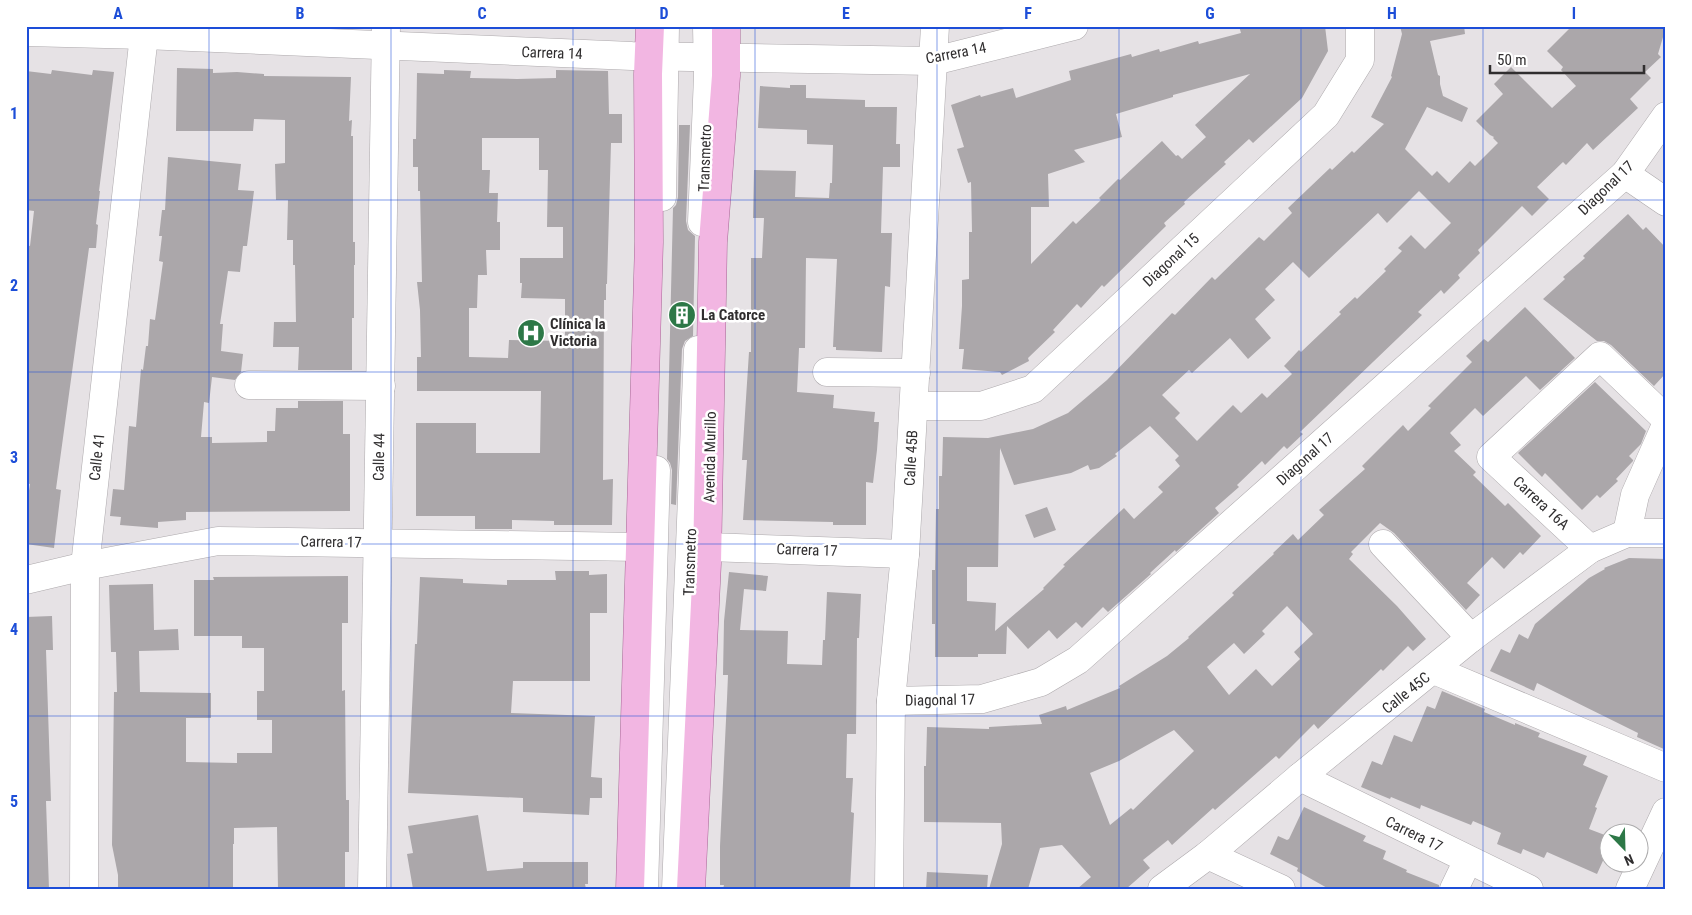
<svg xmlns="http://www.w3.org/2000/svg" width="1692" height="915" font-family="'Roboto Condensed',sans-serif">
  <rect width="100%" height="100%" fill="#e6e2e5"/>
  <g fill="#aba7aa" fill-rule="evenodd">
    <path d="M1239,26H1325L1328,51L1302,98L1253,143L1249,139L1224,162L1226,164L1184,202L1185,204L1164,223L1166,226L1104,287L1102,285L1081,308L1077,304L1053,330L1055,332L1028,358L1029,361L1002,375L1000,372L962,369L964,349H959L962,306V280L969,279V232H972L971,182L968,183L957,149L964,147L951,105L980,95L981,97L1013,88L1016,98L1071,80L1069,71L1131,54L1132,57L1159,49L1160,52L1198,41L1199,44L1241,33ZM1250,74L1195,125L1206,137L1182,159L1178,155L1176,156L1162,141L1120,180L1118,179L1099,198L1101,200L1076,224L1073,221L1031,264V207H1049L1048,174L1085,162L1074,150L1122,137L1116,114L1173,97V95Z"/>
    <path d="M1400,26H1464L1465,34L1430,41L1438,75L1440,76V84L1443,96L1468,108L1462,122L1427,107L1405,149L1432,176L1437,171L1449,183L1470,161L1475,166L1498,143L1493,138L1494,137L1490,135L1476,121L1503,94L1494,84L1511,67L1552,108L1576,86L1561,70L1563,67L1547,51L1572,26L1666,27L1658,54L1661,57L1645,72L1651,78L1630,99L1638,108L1593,150L1587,143L1566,165L1563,162L1537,187L1549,199L1532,216L1522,206L1478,250L1480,253L1458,275L1460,278L1444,294L1441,290L1418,312L1422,315L1300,432L1303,434L1287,449L1284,446L1265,465L1262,461L1237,485L1239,487L1215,508L1219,513L1176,552L1175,550L1150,573L1151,574L1108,612L1103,607L1082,628L1076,622L1057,639L1049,630L1028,649L1007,626L1006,654H978V657H935V624H932V570H935L936,509H939V476H942L943,437L988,438L1033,429L1068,413L1107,380L1172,313L1175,315L1212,277L1215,280L1259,237L1264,241L1292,213L1288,208L1330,168L1332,170L1352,151L1354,153L1384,124L1371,117L1392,77L1391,76L1402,34ZM1419,191L1451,223L1425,249L1411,235L1398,248L1402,251L1384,269L1386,271L1357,299L1355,297L1339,312L1341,314L1301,352L1299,350L1284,366L1292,374L1267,398L1262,393L1241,413L1233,405L1197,441L1175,418L1180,413L1162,395L1189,370L1192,373L1230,338L1248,359L1271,338L1255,319L1275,300L1265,289L1293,262L1309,278L1378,213L1387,223ZM1150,426L1179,456L1175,460L1180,466L1158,487L1163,492L1134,519L1124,508L1063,565L1065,566L1043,588L1044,589L995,631L996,603L967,601V567H998L1000,448L1014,485L1071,473L1088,465L1090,470L1099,468L1117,456L1115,454Z"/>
    <path d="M177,68L213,69V73L237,72L264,74V76L351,77L349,121L352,120L351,136H353V242H355V265H354V318H352V370H298L299,347H273L274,322H296L295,265H293V240H287L288,200H276L275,164L285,163V120L254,119L253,131H176Z"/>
    <path d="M52,70L92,75L93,70L114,72L99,191H100L96,224L98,225L96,248H89L56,489L61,490L54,548L26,544V511L30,484L26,483V245L30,246L34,211L26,210V71L51,74Z"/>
    <path d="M444,70L471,71L470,78L517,79L556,78V70L608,71L609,114H622V143H611L607,284H606V300H604L603,480L613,479L612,525H554V521L512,520V529H475V516H416V423H476V453H540L541,391H417V357H421L420,310L417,282H422L420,191H418V167H413V139H416L417,73L444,74ZM482,138H539V170H548L547,227H563V258H520V283H522L521,298L565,299V341L509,340L508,358L469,357V308H477L478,275H487L486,250H500V222H497L498,193H489L490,170H482Z"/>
    <path d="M790,85H806V98L865,100V107H897L896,144H900V167H883L881,233H892L890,287L885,286L882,352L836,350V347H833L837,259L806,258L805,348H799L797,392L834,395L833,408L875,412L874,422H879L877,450L873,483L866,482V525H833V522L743,520L747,460H742L749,352H751V258H762L764,218H753L754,170L796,171L795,197L829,198L830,183H832L833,145L807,144V130L758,128L760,86L790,88Z"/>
    <path d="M679,125H690L686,221L688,230L695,236L693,336L685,341L682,349L676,505L671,504L672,470L670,463L667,459L673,208L676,205L678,197Z"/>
    <path d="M168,157L241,164L238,190L254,191L247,246H243L240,272L228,271L220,324H223L221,351L243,354L241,372L235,380L212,377L209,403L204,402L201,437H212V443L267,442V431H275L276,408H298V401H343V434H350V511L186,512V520L158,522V528L120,525L121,517L110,516L113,489L124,490L129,426L136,427L141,369L143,370L146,346H148L150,319L155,320L163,262L159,261L162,236H159L162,210H165Z"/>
    <path d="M1628,214L1643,230L1646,227L1666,248V373L1654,386L1611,345L1604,341H1597L1543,299L1565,279L1563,277L1585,258L1583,256Z"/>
    <path d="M1525,307L1575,358L1540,390L1526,376L1483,416L1475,408L1450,433L1461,445L1454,451L1476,472L1473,475L1505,506L1508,503L1541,536L1523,555L1520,552L1504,569L1492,557L1467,583L1480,595L1466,610L1394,533L1380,523L1351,552L1353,554L1349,559L1397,606L1426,639L1413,651L1408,646L1383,671L1381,669L1318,729L1314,724L1279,759L1276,756L1215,810L1213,808L1172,845L1168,840L1143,860L1150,868L1126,889H1077L1091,877L1062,845L1040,848L1028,889H989L1002,844L1001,823L924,822V766H926L927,727L989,729V727L1042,724L1039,715L1066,706L1067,710L1120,688L1119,686L1167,656L1189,638L1188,637L1234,595L1232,593L1274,554L1273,553L1293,534L1298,540L1324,515L1319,510L1365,469L1362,466L1403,425L1408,431L1431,408L1428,406L1472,362L1466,356L1484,339L1488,342ZM1287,606L1313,634L1294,652L1300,659L1272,686L1256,669L1229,695L1207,667L1234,643L1244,654L1265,634L1262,631ZM1174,730L1194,751L1133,810L1131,808L1110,825L1090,773L1119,761Z"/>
    <path d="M1595,382L1646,431L1641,444L1629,456L1633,460V461L1616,479L1618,481L1600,498L1597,495L1582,510L1545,473L1542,477L1518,453Z"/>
    <path d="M1047,507L1056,530L1034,538L1025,515Z"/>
    <path d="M1629,558L1666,559V750L1637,737L1638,733L1537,683L1534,691L1490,671L1501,649L1510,653L1519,634L1528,639L1535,624L1589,578L1605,569L1604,568Z"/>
    <path d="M555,571H589V575L607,574V613H590V681H513L511,713L595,716L591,777L602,778V798H590L589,815L523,812V798L408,793L415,644H417L420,577L463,579V583L507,585V580H556Z"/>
    <path d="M729,572L768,576L766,591L744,589L740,630L788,631L787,664L822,665L823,640H825L827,592L861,594L859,638H857L856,734H847L846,778H853L851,812L854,813L850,889H723L724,885H720V846L727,699L728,675H723L724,621Z"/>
    <path d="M348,576V623H342V691L345,690L346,800H349V852H345V889H278L277,827L234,828V844H233V889H118V875L112,845L114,692H117L116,652H111L109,585L153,584L154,630L178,629L179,650L139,651L140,692L211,693V718H186V762L237,763V753H272V720H257V691H264V648H242V636H194V580H214L213,577Z"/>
    <path d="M52,616L53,650H46L51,801H46L49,889H26V617Z"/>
    <path d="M1442,691L1485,709L1484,712L1515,725V723L1540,733L1538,737L1587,756L1583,765L1608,776L1595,807L1597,808L1589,829L1610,837V845L1597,874L1547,852L1544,858L1523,849L1521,854L1497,844L1501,833L1473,821L1471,825L1421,805L1420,809L1391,797L1390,799L1361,787L1372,761L1382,765L1394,735L1412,742L1427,706L1435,709Z"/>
    <path d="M1304,807L1366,836L1363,841L1386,851L1383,859L1407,870L1406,872L1439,885V889H1329L1297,871L1298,868L1270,854L1278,836L1287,840L1289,839Z"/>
    <path d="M478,815L487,871L523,868V862H588V884H585L586,889H413L407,854L413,853L408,826Z"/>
    <path d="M927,872L988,875L987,889H926Z"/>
  </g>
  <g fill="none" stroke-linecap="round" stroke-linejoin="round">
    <g stroke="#ada9ac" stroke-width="29">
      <g id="minor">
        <path d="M26,32L144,35L632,56L934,61L1074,26"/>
        <path d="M1625,174L1666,202"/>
        <path d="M662,197L665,26"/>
        <path d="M702,222L708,76L707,26"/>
        <path d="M827,372L916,373"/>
        <path d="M249,385L381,386"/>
        <path d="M914,406H981L1033,389L1326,115L1360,60V26"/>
        <path d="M1627,533L1635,495L1666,425"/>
        <path d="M1383,544L1471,638"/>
        <path d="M708,547L905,554"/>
        <path d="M1590,549L1491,457L1600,356L1666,419"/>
        <path d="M26,580L85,566L218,541L640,547"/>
        <path d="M1434,670L1666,768"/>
        <path d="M891,701L982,699L1041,682L1078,660L1625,174L1666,116"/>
        <path d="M1300,777L1529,889"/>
        <path d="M1208,855L1281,889"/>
        <path d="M84,889L85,566L145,26"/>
        <path d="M372,889L386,26"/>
        <path d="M644,889L656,470"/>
        <path d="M676,889L698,350"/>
        <path d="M889,889L891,701L905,554L935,26"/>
        <path d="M1162,889L1208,855L1300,777L1471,638L1590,549L1627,533H1666"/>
        <path d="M1454,889L1468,860"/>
        <path d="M1630,889L1666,812"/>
      </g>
    </g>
    <g stroke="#a86796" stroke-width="29">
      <g id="major">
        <path d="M630,889L649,242L648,74L650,26"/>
        <path d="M691,889L707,563L713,242L726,76V26"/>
      </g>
    </g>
    <use href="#minor" stroke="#fff" stroke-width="28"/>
    <use href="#major" stroke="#f2b6e2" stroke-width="28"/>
  </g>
  <path fill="none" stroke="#1d4ed8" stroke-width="1" stroke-opacity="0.55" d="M209,26V889M391,26V889M573,26V889M755,26V889M937,26V889M1119,26V889M1301,26V889M1483,26V889M26,200H1666M26,372H1666M26,544H1666M26,716H1666"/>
  <defs>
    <g id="building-disc" transform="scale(1.4375)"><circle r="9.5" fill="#2d7847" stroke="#fff"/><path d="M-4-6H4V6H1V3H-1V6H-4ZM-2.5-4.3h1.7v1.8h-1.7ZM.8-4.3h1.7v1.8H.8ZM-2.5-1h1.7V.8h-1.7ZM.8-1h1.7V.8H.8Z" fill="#fff"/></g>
    <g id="hospital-disc" transform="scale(1.4375)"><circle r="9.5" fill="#2d7847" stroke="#fff"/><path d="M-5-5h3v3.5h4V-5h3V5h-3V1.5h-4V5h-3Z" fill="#fff"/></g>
  </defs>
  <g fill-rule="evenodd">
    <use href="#building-disc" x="682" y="315"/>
    <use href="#hospital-disc" x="531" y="333"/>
  </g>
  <g text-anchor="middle" stroke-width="5" stroke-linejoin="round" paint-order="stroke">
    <g font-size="15" fill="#302e2f" stroke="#fff">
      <text transform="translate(552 53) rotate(2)" y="5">Carrera 14</text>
      <text transform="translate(956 53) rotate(-11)" y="5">Carrera 14</text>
      <text transform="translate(705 158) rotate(-88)" y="5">Transmetro</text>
      <text transform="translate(1606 188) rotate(-44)" y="5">Diagonal 17</text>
      <text transform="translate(1171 260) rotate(-43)" y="5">Diagonal 15</text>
      <text transform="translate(97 457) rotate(-84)" y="5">Calle 41</text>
      <text transform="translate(379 457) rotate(-89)" y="5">Calle 44</text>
      <text transform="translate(710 457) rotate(-89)" y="5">Avenida Murillo</text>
      <text transform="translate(911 458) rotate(-87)" y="5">Calle 45B</text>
      <text transform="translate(1305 459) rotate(-42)" y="5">Diagonal 17</text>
      <text transform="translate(1541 503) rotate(43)" y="5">Carrera 16A</text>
      <text transform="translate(331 542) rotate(1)" y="5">Carrera 17</text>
      <text transform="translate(807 550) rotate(2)" y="5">Carrera 17</text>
      <text transform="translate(690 562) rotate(-88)" y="5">Transmetro</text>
      <text transform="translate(1406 693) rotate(-39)" y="5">Calle 45C</text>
      <text transform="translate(940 700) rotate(-1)" y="5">Diagonal 17</text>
      <text transform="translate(1414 834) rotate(26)" y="5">Carrera 17</text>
    </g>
    <g font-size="15" font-weight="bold" fill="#302e2f" stroke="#fff" text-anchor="start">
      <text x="701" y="320">La Catorce</text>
      <text x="550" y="329">Clínica la<tspan x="550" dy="17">Victoria</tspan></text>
    </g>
  </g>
  <rect width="1692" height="915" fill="none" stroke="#ffffff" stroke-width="55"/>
  <g transform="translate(1624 848) rotate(157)"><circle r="24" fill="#ffffff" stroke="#acabac"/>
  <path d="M0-4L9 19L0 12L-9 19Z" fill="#2d7847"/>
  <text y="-8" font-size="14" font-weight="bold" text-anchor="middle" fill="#302e2f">N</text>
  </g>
  <path d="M1490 65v8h154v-8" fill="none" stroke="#302e2f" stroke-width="2.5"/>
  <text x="1497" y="65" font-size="15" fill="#302e2f" stroke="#ffffff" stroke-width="4" paint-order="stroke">50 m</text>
  <rect x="28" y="28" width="1636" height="860" fill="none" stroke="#1d4ed8" stroke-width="2"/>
  <g font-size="16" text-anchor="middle" font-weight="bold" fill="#1d4ed8">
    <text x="118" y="19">A</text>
    <text x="300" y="19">B</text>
    <text x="482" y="19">C</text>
    <text x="664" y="19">D</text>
    <text x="846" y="19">E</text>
    <text x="1028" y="19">F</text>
    <text x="1210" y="19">G</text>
    <text x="1392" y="19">H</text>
    <text x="1574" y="19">I</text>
    <text x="14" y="119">1</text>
    <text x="14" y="291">2</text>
    <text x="14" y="463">3</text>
    <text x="14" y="635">4</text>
    <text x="14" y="807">5</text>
  </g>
</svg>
